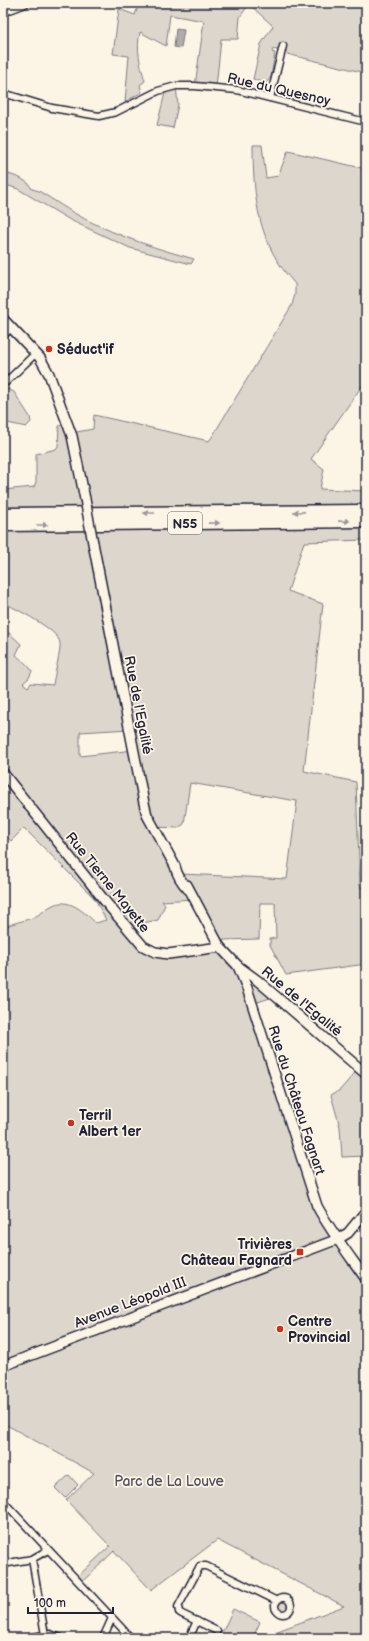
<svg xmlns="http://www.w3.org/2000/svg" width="369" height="1641" font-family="'Balsamiq Sans',sans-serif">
  <rect width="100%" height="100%" fill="#fcf5e5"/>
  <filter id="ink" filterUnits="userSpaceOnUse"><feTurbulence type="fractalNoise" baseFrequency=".025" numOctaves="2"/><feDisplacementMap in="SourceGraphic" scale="8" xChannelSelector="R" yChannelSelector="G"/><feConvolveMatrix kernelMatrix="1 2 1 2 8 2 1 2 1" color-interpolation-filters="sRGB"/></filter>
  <g filter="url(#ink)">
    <g fill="#dcd6cc" stroke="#7f7c84" fill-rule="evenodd">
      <path d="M139,3H366V73L287,54V53L273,49L272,52L275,53L271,77L266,83L253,79L261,44L273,26L249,4L240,17L238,39H221L216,88L195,86L204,21L170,15L166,46L140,32C136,49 140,64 145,81L140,85L142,92L125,102L129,56L113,54L119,9L135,15Z"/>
      <path d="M176,86L178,105L173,128L157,125L165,93L164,89Z"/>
      <path d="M253,145H262L266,178L278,176L288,151L366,169V380L311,459L324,469L320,489L366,491V508L163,509L98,507L70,510H3V490L34,487L36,482V454L56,449L58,446L59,426L67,423L71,433L93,429L94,415L209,441L212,437L292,305L295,294V284C258,244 253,198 253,145Z"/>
      <path d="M3,172L20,178L28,183L32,189L39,191C54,200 69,211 85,219C120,237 158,249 194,259L191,264L130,248L70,220L18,189L3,184Z"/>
      <path d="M8,389L14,392L30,417L31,422L26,427L3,422V390Z"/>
      <path d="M366,525V540L304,542L288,591L323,604L304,771L356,782L360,887H366V964L286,975L270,945V939L276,938L275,903H260L259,939L223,940L220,938L193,899L162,901L165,905L158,920L133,925L125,917L124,911L128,904L109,905L155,952L220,947L249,983L252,981L276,996L252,1004L317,1206L366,1279V1638H259L344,1606L217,1540L151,1590L114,1551L82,1582L77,1577L110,1546L66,1500L94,1473L3,1423V928C14,922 21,922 32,918C40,915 46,908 53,905C69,897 85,913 96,923L106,920L95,899L24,828L11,841L3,832V631L8,632L21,644L16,655C21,660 28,664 32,671L29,678L23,683L28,687L31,683L53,685C54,675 61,652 60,643C58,629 15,609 3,602V529L105,530ZM130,729L134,750L80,756V732ZM190,783L297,801L287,879L182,874L154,827L178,828L184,824Z"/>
      <path d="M359,1068L366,1074V1156L342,1157L340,1127L331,1095L340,1090Z"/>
      <path d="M69,1475L78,1485L65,1498L55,1488Z"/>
      <circle cx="282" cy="1606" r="5"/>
      <path d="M233,1609L260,1622L255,1633L258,1638H217L220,1630L223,1631Z"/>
    </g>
    <path fill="#b2adab" stroke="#78757e" d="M176,29L184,30L181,48L174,47Z"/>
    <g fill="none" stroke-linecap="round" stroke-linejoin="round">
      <g stroke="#22223b" stroke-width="9">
        <g id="street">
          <path d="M3,93L52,108L99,116L116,112L158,91L176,86H195L237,90L366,122"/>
          <path d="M270,98L283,46"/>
          <path d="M3,336L11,328"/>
          <path d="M6,382L36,353"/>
          <path d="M3,1501L131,1638"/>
          <path d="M32,1559L45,1635"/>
          <path d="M3,1564L32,1559L48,1550"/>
          <circle cx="283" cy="1606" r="8"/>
          <path d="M217,1631L182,1614L179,1612L178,1607L200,1566H206L277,1601"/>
          <path d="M27,1638L50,1634L61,1638"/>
          <path d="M103,1638L112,1618"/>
          <path d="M189,1638L197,1621"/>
        </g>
      </g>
      <g stroke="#22223b" stroke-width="12">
        <g id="secondary">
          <path d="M3,11L24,3"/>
          <path d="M3,319L40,358L49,374L72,436L85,499"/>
          <path d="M93,543L144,803L147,815L175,866C177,875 181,882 188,889"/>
          <path d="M3,773L108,905L143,946L155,952L168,954L220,947"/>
          <path d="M187,885L220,947L238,966L257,980L366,1074"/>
          <path d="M238,966L247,988L317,1206C331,1232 349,1255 366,1279"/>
          <path d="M3,1366L338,1239L348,1233L366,1211"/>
        </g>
      </g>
      <g stroke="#22223b" stroke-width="15">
        <g id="highway">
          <path d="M3,514L366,511"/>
          <path d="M3,525L366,521"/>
        </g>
      </g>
      <use href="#street" stroke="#fcf5e5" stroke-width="6"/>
      <use href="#secondary" stroke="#fcf5e5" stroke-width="9"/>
      <use href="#highway" stroke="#fcf5e5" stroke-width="12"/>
      <g stroke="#22223b" stroke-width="12" stroke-linecap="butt">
        <path id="secondary-bridge" d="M85,499L93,543"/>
      </g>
      <use href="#secondary-bridge" stroke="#fcf5e5" stroke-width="9"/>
    </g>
    <defs><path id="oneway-solid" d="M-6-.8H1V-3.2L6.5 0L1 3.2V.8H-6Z"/></defs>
    <g fill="#9a9698">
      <use href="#oneway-solid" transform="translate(299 512) rotate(179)"/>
      <use href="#oneway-solid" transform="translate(149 513) rotate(-180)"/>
      <use href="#oneway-solid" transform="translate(344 521) rotate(-1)"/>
      <use href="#oneway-solid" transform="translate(214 523) rotate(-1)"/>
      <use href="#oneway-solid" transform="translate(42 525)"/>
    </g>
  </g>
  <g fill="#c8321e" stroke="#fcf5e5" stroke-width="1.5">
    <circle cx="49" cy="349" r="4"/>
    <circle cx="71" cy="1123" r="4"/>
    <rect x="296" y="1248" width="8" height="8" rx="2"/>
    <circle cx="280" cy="1329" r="4"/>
  </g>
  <g text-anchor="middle" stroke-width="3.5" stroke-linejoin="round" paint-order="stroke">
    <rect fill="#fcf5e5" stroke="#63616e" stroke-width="1" x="168" y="512" width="34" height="22" rx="3"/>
    <g font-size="13" font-weight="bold" fill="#22223b">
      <text x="185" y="528">N55</text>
    </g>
    <g font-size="14" fill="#22223b" stroke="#fcf5e5">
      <text transform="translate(279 89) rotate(13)" y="5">Rue du Quesnoy</text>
      <text transform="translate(139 705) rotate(79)" y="5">Rue de l'Egalité</text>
      <text transform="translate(108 882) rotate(51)" y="5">Rue Tierne Mayette</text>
      <text transform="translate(302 1001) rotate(40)" y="5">Rue de l'Egalité</text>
      <text transform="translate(297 1100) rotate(72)" y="5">Rue du Château Fagnart</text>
      <text transform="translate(130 1302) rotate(-21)" y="5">Avenue Léopold III</text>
    </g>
    <g font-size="14" font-weight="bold" fill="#22223b" stroke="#fcf5e5" text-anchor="start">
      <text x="57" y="354">Séduct'if</text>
      <text x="79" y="1120">Terril<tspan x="79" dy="16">Albert 1er</tspan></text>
      <text x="292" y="1249" text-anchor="end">Trivières<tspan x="292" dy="16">Château Fagnard</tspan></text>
      <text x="288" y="1326">Centre<tspan x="288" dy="16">Provincial</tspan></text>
    </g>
    <g font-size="14" fill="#504f5f" stroke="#fcf5e5">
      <text x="169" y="1486">Parc de La Louve</text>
    </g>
  </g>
  <rect width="369" height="1641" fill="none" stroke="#fcf5e5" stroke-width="16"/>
  <rect x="8" y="8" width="353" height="1625" fill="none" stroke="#22223b" stroke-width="1.5" filter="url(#ink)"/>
  <path d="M28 1607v6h85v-6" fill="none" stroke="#22223b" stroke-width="2"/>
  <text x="34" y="1607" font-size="12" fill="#22223b" stroke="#fcf5e5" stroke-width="3" paint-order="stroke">100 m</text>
</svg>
